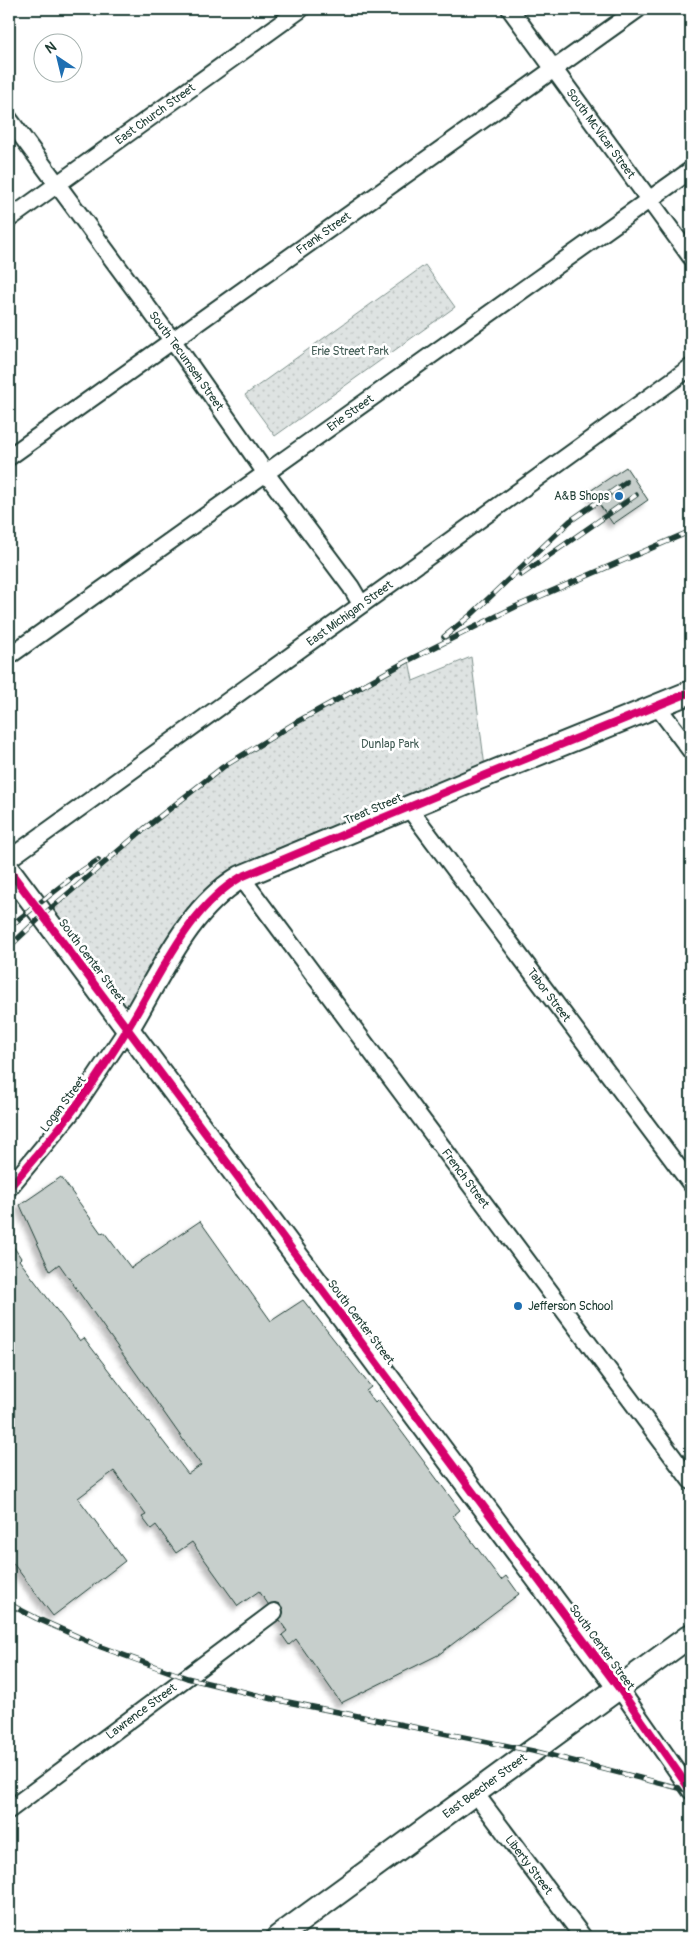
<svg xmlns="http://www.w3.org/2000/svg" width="700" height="1946" font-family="Pangolin,sans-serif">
  <defs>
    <pattern id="park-dots" width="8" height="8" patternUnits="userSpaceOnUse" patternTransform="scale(1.25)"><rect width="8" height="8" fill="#dee3e2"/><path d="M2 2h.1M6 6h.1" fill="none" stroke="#bec4c2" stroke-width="1.8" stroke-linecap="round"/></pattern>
    <filter id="shadow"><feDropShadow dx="-4.5" dy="4.5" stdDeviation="2.5" flood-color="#0004"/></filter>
  </defs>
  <rect width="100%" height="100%" fill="#fff"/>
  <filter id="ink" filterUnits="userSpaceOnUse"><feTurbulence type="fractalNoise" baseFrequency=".02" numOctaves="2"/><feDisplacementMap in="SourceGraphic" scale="10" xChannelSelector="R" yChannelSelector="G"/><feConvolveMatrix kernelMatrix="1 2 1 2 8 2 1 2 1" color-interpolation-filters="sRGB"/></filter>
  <g filter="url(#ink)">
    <g fill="url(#park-dots)" stroke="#7e908b">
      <path d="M425,265L455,307L275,436L245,395Z"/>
      <path d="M471,657L486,775L226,885L128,1028L43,915L144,829L223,767L295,723L409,660L413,681Z"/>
    </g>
    <g fill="#c7cfcc" stroke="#1f3d34" filter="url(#shadow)">
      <path d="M626,467L648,500L613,524L590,491Z"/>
      <path d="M61,1177L101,1233L104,1232L131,1268L200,1221L271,1321L303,1300L371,1387L366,1391L375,1403L378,1400L460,1510L453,1516L501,1580L506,1576L519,1594L438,1655L341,1703L296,1639L289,1645L282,1635L287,1631L259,1591L238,1606L192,1542L176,1553L156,1525L151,1529L142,1517L146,1515L114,1471L78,1498L125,1561L53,1616L9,1558V1240L21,1258L19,1260L80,1341L84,1338L188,1474L201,1465L59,1264L50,1271L20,1205Z"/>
    </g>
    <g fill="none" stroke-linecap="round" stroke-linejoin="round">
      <g stroke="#1f3d34" stroke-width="20">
        <g id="street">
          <path id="s1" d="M510,9L691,257"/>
          <path id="s2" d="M9,119L183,355L265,472L351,587L361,604"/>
          <path id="s3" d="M9,219L301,9"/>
          <path id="s4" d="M9,457L638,9"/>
          <path id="s5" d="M9,656L691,170"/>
          <path d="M657,706L691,751"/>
          <path id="s6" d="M408,807L691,1184"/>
          <path id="s7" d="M9,859L691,367"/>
          <path id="s8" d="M241,877L691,1481"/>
          <path d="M9,1188L71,1113L128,1028"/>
          <path d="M619,1688L691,1791"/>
          <path id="s9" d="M475,1793L583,1937"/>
          <path id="s10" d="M9,1810L274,1612"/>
        </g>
      </g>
      <g stroke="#1f3d34" stroke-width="26">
        <g id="secondary">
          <path d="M9,870L619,1688"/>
          <path d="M128,1028C160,976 186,910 241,877L486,775L691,692"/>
          <path id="s11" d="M278,1937L691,1635"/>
        </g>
      </g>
      <use href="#street" stroke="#fff" stroke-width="16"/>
      <use href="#secondary" stroke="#fff" stroke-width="22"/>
      <g stroke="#1f3d34" stroke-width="5.5">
        <g id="rail">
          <path d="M521,575L636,495"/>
          <path d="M444,637L471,615L570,521L626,482"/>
          <path d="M9,927L74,876L98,860"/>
          <path d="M9,947L43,915L144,829L223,767L295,723L409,660L515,607L691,531"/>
          <path d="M9,1604L36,1618L101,1647L187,1678L273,1699L533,1751L691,1791"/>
        </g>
      </g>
      <use href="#rail" stroke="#fff" stroke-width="4" stroke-dasharray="11" stroke-linecap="butt"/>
      <g stroke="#fff" stroke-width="11">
        <g id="cycleway">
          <path d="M9,870L619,1688L691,1791"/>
          <path d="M9,1188C40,1151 72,1115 98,1075C112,1054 126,1032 138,1011C166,963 192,906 241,877L486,775L691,692"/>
        </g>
      </g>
      <use href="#cycleway" stroke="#d6006c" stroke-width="8"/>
    </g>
  </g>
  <g fill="#1f6fb2" stroke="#fff" stroke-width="2">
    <circle cx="619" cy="496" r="5"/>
    <circle cx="518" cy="1306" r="5"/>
  </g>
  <g text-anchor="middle" stroke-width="5" stroke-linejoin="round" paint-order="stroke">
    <g font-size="12" fill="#1f3d34" stroke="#fff">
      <text dy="4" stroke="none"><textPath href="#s3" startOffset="180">East Church Street</textPath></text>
      <text dy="4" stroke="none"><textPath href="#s1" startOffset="154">South McVicar Street</textPath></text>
      <text dy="4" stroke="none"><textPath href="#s4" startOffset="386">Frank Street</textPath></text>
      <text dy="4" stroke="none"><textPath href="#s2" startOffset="300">South Tecumseh Street</textPath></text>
      <text dy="4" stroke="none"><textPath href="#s5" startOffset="419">Erie Street</textPath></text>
      <text dy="4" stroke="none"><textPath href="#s7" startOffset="420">East Michigan Street</textPath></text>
      <text transform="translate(373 809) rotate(-23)" y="4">Treat Street</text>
      <text transform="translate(92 961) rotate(53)" y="4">South Center Street</text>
      <text dy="4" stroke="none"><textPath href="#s6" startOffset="235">Tabor Street</textPath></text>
      <text transform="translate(63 1104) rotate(-53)" y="4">Logan Street</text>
      <text dy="4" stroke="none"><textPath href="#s8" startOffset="376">French Street</textPath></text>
      <text transform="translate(361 1322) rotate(53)" y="4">South Center Street</text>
      <text transform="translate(602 1647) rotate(54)" y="4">South Center Street</text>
      <text dy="4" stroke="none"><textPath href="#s10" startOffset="165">Lawrence Street</textPath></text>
      <text dy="4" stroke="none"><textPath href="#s11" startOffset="256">East Beecher Street</textPath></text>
      <text dy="4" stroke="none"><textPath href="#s9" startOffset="90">Liberty Street</textPath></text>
    </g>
    <g font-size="12" fill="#455e57" stroke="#fff">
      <text x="350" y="355">Erie Street Park</text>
      <text x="390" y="748">Dunlap Park</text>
    </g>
    <g font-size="12" fill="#1f3d34" stroke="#fff" text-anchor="end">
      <text x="609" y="500">A&amp;B Shops</text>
      <text x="528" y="1310" text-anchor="start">Jefferson School</text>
    </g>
  </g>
  <rect width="700" height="1946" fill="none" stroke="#fff" stroke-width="30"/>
  <rect x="15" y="15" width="670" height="1916" fill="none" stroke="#1f3d34" stroke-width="2" filter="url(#ink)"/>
  <g transform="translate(58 58) rotate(325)"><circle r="24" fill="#ffffff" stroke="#a5b1ae"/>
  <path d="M0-4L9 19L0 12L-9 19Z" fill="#1f6fb2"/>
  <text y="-8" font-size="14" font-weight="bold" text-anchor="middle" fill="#1f3d34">N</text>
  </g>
</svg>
